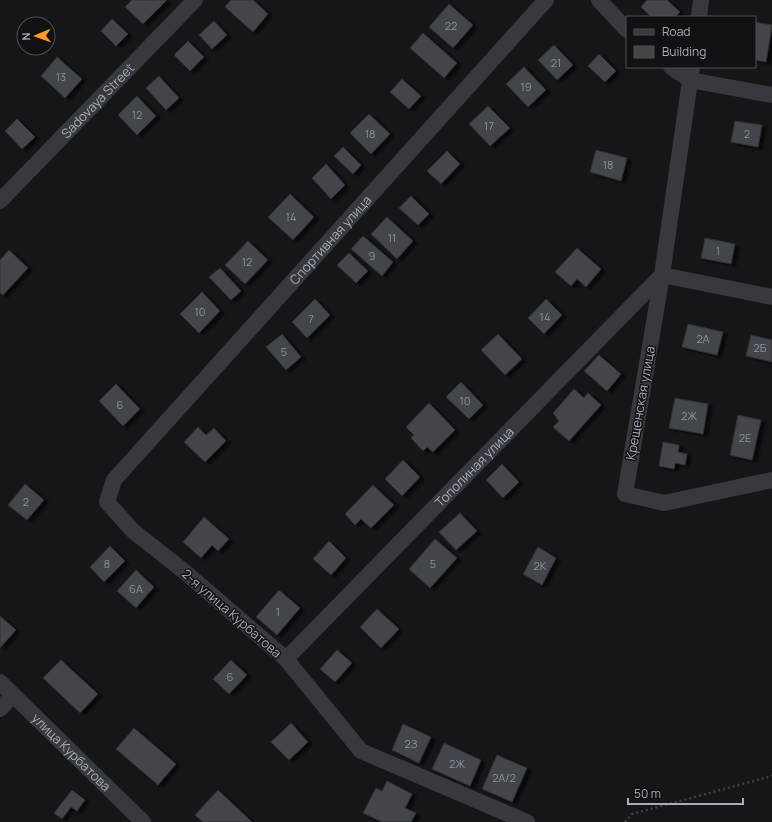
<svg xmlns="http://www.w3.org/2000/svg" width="772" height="822" font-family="Manrope,sans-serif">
  <defs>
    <filter id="shadow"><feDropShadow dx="4.5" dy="2.5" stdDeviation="1" flood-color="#0009"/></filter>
  </defs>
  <rect width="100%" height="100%" fill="#161618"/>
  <g fill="#424548" stroke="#303134" filter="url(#shadow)">
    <path d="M132,0H167L143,24L125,7Z"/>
    <path d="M231,0H253L268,14L253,32L225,7Z"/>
    <path d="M647,0H667L680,12L675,17H651L641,7Z"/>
    <path d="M449,4L473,25L453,48L429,27Z"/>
    <path d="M112,19L128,34L116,46L101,31Z"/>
    <path d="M214,21L227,35L212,49L199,35Z"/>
    <path d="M755,22L772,25L766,62L755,60Z"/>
    <path d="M423,33L457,63L444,78L410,48Z"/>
    <path d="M188,41L204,57L190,71L174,55Z"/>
    <path d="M554,45L573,65L557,80L538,60Z"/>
    <path d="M599,54L616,71L605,82L588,66Z"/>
    <path d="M57,57L82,79L65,98L41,76Z"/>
    <path d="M524,67L546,90L528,107L506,84Z"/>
    <path d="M159,76L179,98L166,110L146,88Z"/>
    <path d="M402,79L421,96L409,109L390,92Z"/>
    <path d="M137,96L156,116L137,135L118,115Z"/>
    <path d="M488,106L510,128L490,146L469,124Z"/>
    <path d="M369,114L390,134L371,154L350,133Z"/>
    <path d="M17,119L35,137L22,149L5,131Z"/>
    <path d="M735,121L762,125L758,147L731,142Z"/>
    <path d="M343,147L361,165L353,174L334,156Z"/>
    <path d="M596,150L627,158L621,181L590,172Z"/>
    <path d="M447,151L460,164L441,184L427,171Z"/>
    <path d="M326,164L345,185L331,199L312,178Z"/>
    <path d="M290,194L314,217L293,240L268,217Z"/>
    <path d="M411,196L429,214L418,225L399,208Z"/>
    <path d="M387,217L413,241L397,259L371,234Z"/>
    <path d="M363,236L393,262L382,276L351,249Z"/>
    <path d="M705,238L735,244L731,264L701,258Z"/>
    <path d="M248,241L268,260L245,284L225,265Z"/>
    <path d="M577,248L601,269L586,287L577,279L571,286L555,272Z"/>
    <path d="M9,250L28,268L3,295L0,293V260Z"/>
    <path d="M349,253L368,271L356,283L337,265Z"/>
    <path d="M220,268L241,291L231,300L209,277Z"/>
    <path d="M202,292L220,311L199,333L180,314Z"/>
    <path d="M315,299L330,315L307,338L292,322Z"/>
    <path d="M546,299L562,315L544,334L528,318Z"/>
    <path d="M688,324L723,332L717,355L682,347Z"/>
    <path d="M282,334L301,357L286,370L266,347Z"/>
    <path d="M498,334L522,359L505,375L481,350Z"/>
    <path d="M751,335L772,340V362L746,356Z"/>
    <path d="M599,355L621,374L607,391L584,371Z"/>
    <path d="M461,382L483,405L469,419L446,397Z"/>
    <path d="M116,384L140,409L123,426L99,401Z"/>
    <path d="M574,389L584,398L588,393L601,405L569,441L553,427L559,421L553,413Z"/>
    <path d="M675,398L708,404L703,434L669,428Z"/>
    <path d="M429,403L455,430L433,452L427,447L423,451L411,438L414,435L406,427Z"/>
    <path d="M738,415L761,420L752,460L730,455Z"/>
    <path d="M198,427L206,435L214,428L226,441L205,462L184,442Z"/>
    <path d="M663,442L679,445L678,452L687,454L685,465L675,463L674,469L659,466Z"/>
    <path d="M403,460L420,477L402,496L385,479Z"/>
    <path d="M502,464L519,482L503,498L486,480Z"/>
    <path d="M25,484L44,500L27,520L8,505Z"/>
    <path d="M373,485L394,505L371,528L361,519L355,525L345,514Z"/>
    <path d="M460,513L477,531L456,550L439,532Z"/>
    <path d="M204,517L229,539L218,551L212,545L201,558L183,542Z"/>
    <path d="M435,539L457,558L430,588L409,569Z"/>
    <path d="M329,541L346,558L331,575L313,559Z"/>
    <path d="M110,546L125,561L104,582L90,567Z"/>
    <path d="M538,547L556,558L542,585L523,574Z"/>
    <path d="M136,570L154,587L136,608L117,591Z"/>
    <path d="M279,590L300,608L277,635L256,617Z"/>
    <path d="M377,609L399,629L381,648L360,627Z"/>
    <path d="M0,616L16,630L0,648Z"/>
    <path d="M337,650L352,663L335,682L320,669Z"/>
    <path d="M61,660L98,694L80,713L43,678Z"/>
    <path d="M231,660L247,675L229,694L213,679Z"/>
    <path d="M291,723L308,742L289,760L271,742Z"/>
    <path d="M403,724L431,737L419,763L392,750Z"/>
    <path d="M134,728L176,764L158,785L116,749Z"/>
    <path d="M444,743L481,760L470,786L432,769Z"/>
    <path d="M497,755L527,768L512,802L482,789Z"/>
    <path d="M387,781L412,794L405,808L416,813L411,822H382L363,813L376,788L382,791Z"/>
    <path d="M72,790L85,800L77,811L71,807L62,819L54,813Z"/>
    <path d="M218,790L252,822H203L195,815Z"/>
  </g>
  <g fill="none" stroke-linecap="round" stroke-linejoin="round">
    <path stroke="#3d4045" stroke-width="2.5" stroke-dasharray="2 3" stroke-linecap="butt" d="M625,822L632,814L772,776"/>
    <g stroke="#37393e" stroke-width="16">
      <path d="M599,0L627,30"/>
      <path d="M699,17L701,0"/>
      <path d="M671,67L690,80L772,95"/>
      <path id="s1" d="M0,201L195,0"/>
      <path d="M772,297L662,275L625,494L664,503L772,480"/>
      <path id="s2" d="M286,659L662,275L692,67"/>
      <path id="s3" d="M0,682L143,822"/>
      <path d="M0,709L13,695"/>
      <path id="s4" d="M527,822L361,751L286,659L185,572L133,531L107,502L114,480L546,0"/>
    </g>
  </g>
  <g text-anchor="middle" stroke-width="3" stroke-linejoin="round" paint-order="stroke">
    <g font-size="11" fill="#8e949d">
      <text x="451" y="30">22</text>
      <text x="556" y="67">21</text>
      <text x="61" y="81">13</text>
      <text x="526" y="91">19</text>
      <text x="137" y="119">12</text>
      <text x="489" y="130">17</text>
      <text x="370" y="138">18</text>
      <text x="747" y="138">2</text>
      <text x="608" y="169">18</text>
      <text x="291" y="221">14</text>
      <text x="392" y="242">11</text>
      <text x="718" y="255">1</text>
      <text x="372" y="260">9</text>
      <text x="247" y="266">12</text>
      <text x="200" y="316">10</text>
      <text x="545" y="321">14</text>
      <text x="311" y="323">7</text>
      <text x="703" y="343">2А</text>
      <text x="760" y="352">2Б</text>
      <text x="284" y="356">5</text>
      <text x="465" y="405">10</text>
      <text x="120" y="409">6</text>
      <text x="689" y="420">2Ж</text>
      <text x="745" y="442">2Е</text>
      <text x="26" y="506">2</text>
      <text x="107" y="568">8</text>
      <text x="433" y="568">5</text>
      <text x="540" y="570">2К</text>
      <text x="136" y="593">6А</text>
      <text x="278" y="616">1</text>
      <text x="230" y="681">6</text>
      <text x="411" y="748">2З</text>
      <text x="457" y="768">2Ж</text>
      <text x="504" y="782">2А/2</text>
    </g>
    <g font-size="13" fill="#a8afb9" stroke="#111113">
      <text dy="5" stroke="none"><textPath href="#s1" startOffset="140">Sadovaya Street</textPath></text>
      <text dy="5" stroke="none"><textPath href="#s4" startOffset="884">Спортивная улица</textPath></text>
      <text transform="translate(640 403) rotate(-80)" y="5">Крещенская улица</text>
      <text dy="5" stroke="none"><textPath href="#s2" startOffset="269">Тополиная улица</textPath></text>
      <text transform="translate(232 613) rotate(41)" y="5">2-я улица Курбатова</text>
      <text dy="5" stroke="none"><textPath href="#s3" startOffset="100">улица Курбатова</textPath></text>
    </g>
  </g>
  <rect x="626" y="16" width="130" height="52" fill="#111113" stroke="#4d5055"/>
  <rect x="634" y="29" width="20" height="6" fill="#37393e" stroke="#4d5055"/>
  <text x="662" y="36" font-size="12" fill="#a8afb9">Road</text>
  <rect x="634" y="46" width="20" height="12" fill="#424548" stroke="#4d5055"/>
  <text x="662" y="56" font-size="12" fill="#a8afb9">Building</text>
  <g transform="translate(36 36) rotate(268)"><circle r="19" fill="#111113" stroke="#4d5055"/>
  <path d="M0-3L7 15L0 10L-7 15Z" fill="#fb982c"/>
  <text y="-6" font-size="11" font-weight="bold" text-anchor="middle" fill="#a8afb9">N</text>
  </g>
  <path d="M628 798v6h115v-6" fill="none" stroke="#a8afb9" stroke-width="2"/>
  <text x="634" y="798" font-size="12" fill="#a8afb9" stroke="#111113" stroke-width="3" paint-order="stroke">50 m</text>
</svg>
